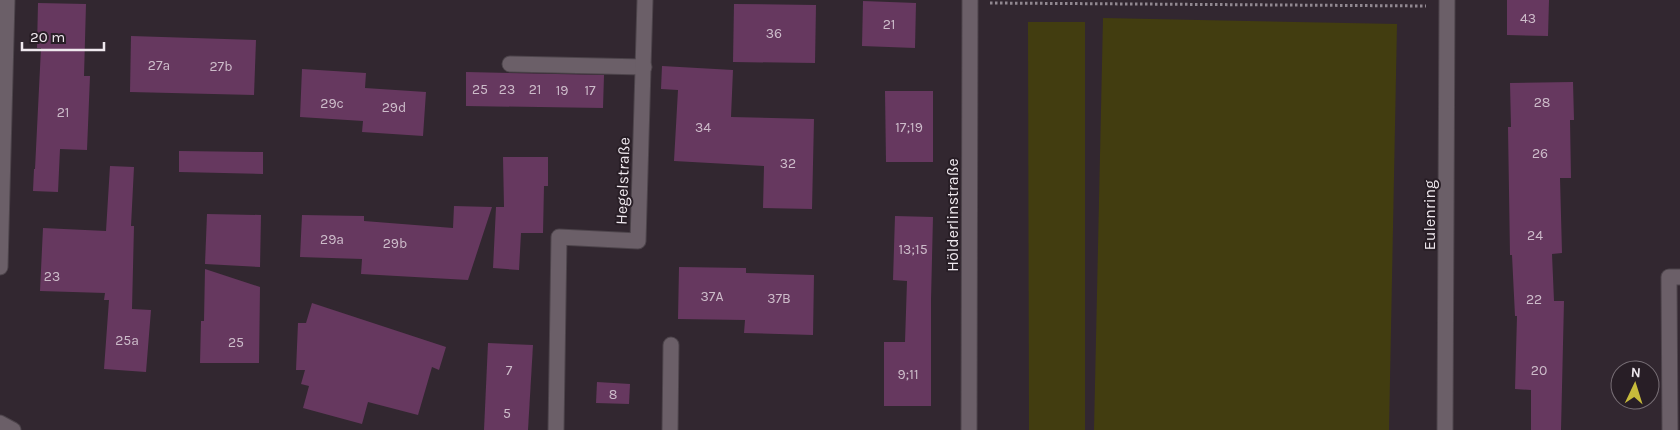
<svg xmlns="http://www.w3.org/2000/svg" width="1680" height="430" font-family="Karla,sans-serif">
  <rect width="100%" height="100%" fill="#322730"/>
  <g fill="#423d10">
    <path d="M1103,18L1397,24L1389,430H1094Z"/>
    <path d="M1028,22H1085V430H1029Z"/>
  </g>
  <g fill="#66385f">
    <path d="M1507,0H1549L1548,36L1507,35Z"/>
    <path d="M863,1L916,3L915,48L862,46Z"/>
    <path d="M38,3L86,4L84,76H90L87,150L60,149L58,192L33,191L34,169H35L41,48H37Z"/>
    <path d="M734,4L816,5L815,63L733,62Z"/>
    <path d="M131,36L256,40L254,95L130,92Z"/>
    <path d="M662,66L733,70L731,117L814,119L812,209L763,208L764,166L674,161L678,90L661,89Z"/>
    <path d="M302,69L366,73L365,88L426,92L423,136L362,132L363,121L300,117Z"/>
    <path d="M466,72L604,75L603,108L466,106Z"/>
    <path d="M1573,82L1574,120H1570L1571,178H1560L1562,253L1552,254L1554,301H1564L1561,430H1531V390L1515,389L1517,316H1515L1512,255H1510L1508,127H1511L1510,83Z"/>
    <path d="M885,91H933V162H886Z"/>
    <path d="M179,151L263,152V174L179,172Z"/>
    <path d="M503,157H548V186H544L543,233H521L519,270L493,268L496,207H504Z"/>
    <path d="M110,166L134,167L131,226H134L132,309L151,310L146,372L104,369L109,300H104L105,293L40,291L43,228L106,231Z"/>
    <path d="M454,206L492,207L468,280L361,274L362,259L300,257L302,215L364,216V221L453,228Z"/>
    <path d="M207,214L261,215L260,267L205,264Z"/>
    <path d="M895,216L933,217L931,300V406H884V342H905L907,281L893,280Z"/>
    <path d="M679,267L746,268V273L814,275L813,335L744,333L745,320L678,319Z"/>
    <path d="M205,269L260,287L259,363H200L201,321H204Z"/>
    <path d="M312,303L446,347L439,370L432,367L418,415L368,402L362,424L303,408L309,386L301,384L305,370H296L298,323H306Z"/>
    <path d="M488,343L533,345L528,430H484Z"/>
    <path d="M597,382L630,384L629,404L596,403Z"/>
  </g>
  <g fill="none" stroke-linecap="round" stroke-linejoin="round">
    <g stroke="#4d444b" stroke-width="17">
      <g id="lane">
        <path d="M510,64L644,67"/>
        <path d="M670,430L671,345"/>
      </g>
    </g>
    <g stroke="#4d444b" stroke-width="17">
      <g id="street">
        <path d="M0,267L7,0"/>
        <path d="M0,423L13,430"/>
        <path d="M556,430L559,237L638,241L645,0"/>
        <path d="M969,430L970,0"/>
        <path d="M1445,430L1447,0"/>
        <path d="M1670,430L1669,277H1680"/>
      </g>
    </g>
    <path stroke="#918890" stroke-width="3" stroke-dasharray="2.5 2.5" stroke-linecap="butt" d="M990,3L1426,6"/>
    <use href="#lane" stroke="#6b5f68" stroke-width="15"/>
    <use href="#street" stroke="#6b5f68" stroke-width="15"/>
  </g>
  <g text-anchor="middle" stroke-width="4" stroke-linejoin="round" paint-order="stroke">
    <g font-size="14" fill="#cdbcca">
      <text x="1528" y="23">43</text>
      <text x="889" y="29">21</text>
      <text x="774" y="38">36</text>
      <text x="159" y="70">27a</text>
      <text x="221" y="71">27b</text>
      <text x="480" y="94">25</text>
      <text x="507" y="94">23</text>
      <text x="535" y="94">21</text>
      <text x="562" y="95">19</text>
      <text x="590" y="95">17</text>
      <text x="1542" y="107">28</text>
      <text x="332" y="108">29c</text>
      <text x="394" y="112">29d</text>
      <text x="63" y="117">21</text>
      <text x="703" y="132">34</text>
      <text x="909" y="132">17;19</text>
      <text x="1540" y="158">26</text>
      <text x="788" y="168">32</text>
      <text x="1535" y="240">24</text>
      <text x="332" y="244">29a</text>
      <text x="395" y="248">29b</text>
      <text x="913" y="254">13;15</text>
      <text x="52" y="281">23</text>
      <text x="712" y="301">37A</text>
      <text x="779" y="303">37B</text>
      <text x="1534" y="304">22</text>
      <text x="127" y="345">25a</text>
      <text x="236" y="347">25</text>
      <text x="509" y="375">7</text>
      <text x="1539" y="375">20</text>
      <text x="908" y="379">9;11</text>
      <text x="613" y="399">8</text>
      <text x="507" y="418">5</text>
    </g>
    <g font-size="16" fill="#efe8ee" stroke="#281e26">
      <text transform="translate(622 181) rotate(-88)" y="6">Hegelstraße</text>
      <text transform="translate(952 215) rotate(-90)" y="6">Hölderlinstraße</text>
      <text transform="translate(1429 215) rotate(-90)" y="6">Eulenring</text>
    </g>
  </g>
  <g transform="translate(1635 385) rotate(4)"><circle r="24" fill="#281e26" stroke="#786f76"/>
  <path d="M0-4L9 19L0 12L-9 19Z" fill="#c8bb3b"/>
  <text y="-8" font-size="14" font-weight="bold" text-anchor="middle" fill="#efe8ee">N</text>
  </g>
  <path d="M22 42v8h82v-8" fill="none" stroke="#efe8ee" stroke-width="2.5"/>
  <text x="30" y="42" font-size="15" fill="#efe8ee" stroke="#281e26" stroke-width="4" paint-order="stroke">20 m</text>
</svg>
